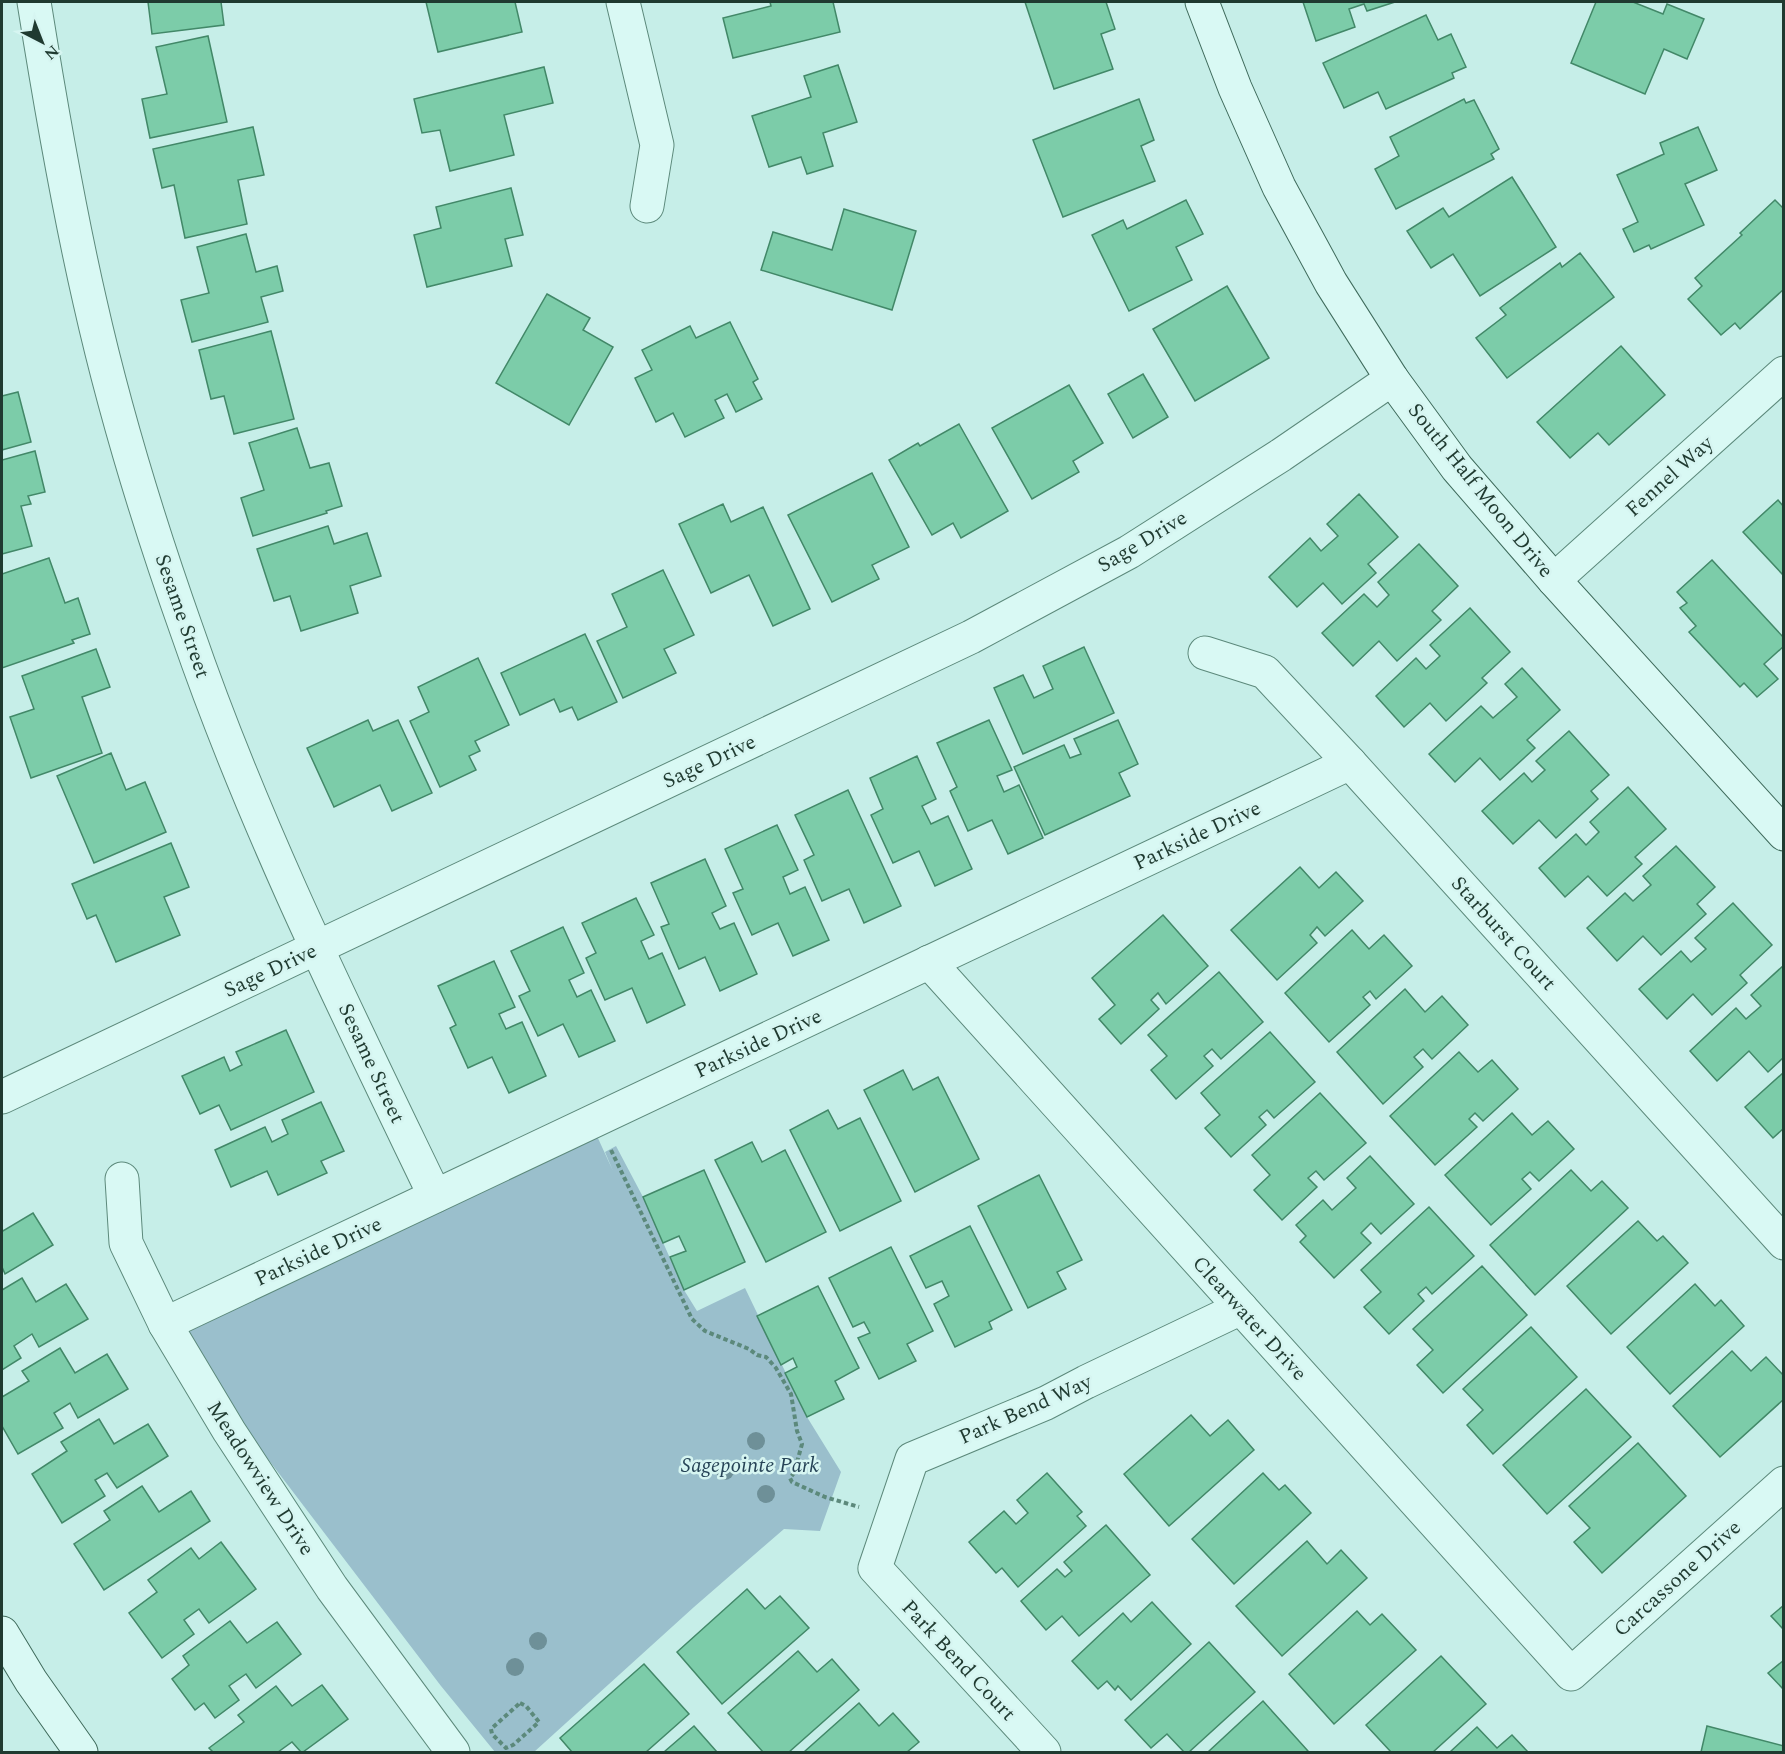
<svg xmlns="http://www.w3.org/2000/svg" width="1785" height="1754" font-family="Spectral,serif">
  <rect width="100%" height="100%" fill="#c6eee8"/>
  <path fill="#9abfcc" d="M591,1123L613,1171L605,1152L616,1146L643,1197L684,1290L697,1311L745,1288L807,1417L841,1472L820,1531L784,1529L694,1607L534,1752H495L441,1686L165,1324Z"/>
  <g fill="#7ccca9" stroke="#428868" stroke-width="1.5">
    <path d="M148,2H221L224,25L152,34Z"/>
    <path d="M426,2H515L522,32L438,52Z"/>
    <path d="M770,2H833L840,32L733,58L723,18L771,6Z"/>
    <path d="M1025,2H1106L1115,29L1101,34L1113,69L1054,89Z"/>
    <path d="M1303,2H1395L1367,11L1364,4L1349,9L1355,27L1316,41Z"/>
    <path d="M1596,2H1633L1663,14L1667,4L1704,19L1687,59L1664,49L1645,94L1571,63Z"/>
    <path d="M1426,15L1438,40L1451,34L1466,67L1452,73L1454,78L1386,109L1378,92L1344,108L1323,63Z"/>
    <path d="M208,36L227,122L150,138L142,99L167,94L156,47Z"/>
    <path d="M838,65L857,122L823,133L833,166L807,174L801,157L769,167L752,116L811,97L804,76Z"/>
    <path d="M544,67L553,103L504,115L514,155L450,171L440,130L422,133L414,99Z"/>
    <path d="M1139,99L1154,140L1141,146L1155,181L1063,217L1033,140Z"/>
    <path d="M1464,99L1466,103L1474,100L1499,149L1491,154L1494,159L1396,209L1375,169L1399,156L1390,137Z"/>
    <path d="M253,127L264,175L238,180L247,224L185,238L174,185L162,188L153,149Z"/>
    <path d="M1698,127L1717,170L1685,184L1704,225L1651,249L1649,245L1634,252L1623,229L1638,222L1617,175L1664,154L1660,143Z"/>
    <path d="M1512,177L1556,247L1480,296L1453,254L1431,268L1407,231L1443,208L1449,217Z"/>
    <path d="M511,188L523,235L505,239L512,266L427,287L414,235L441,228L436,207Z"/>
    <path d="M1186,200L1203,234L1176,247L1192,280L1129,311L1092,235L1123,220L1127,229Z"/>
    <path d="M1775,200L1784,209V289L1740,329L1735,323L1721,335L1688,299L1702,286L1695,278L1742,235L1740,233Z"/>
    <path d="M844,209L916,231L892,310L761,270L773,232L832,250Z"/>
    <path d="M246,234L256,272L277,266L283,291L261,297L268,322L192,342L181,300L209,293L197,247Z"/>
    <path d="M1580,253L1614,297L1507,378L1476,338L1506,315L1500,308L1560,263L1562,267Z"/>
    <path d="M1227,286L1269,358L1195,401L1153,329Z"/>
    <path d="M547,294L590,318L583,330L613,347L569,425L496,383Z"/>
    <path d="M730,322L758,379L753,382L762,399L736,412L727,394L715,400L724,418L685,437L673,413L656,422L635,378L652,370L642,350L690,326L696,338Z"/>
    <path d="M271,331L294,419L234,434L224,396L211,399L199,350Z"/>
    <path d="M1621,346L1665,395L1609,445L1598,433L1570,458L1537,422Z"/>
    <path d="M1143,374L1168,417L1133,438L1108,394Z"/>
    <path d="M1069,385L1103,443L1073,461L1079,472L1032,499L992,428Z"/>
    <path d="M18,392L31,442L2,450V393V396Z"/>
    <path d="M959,424L1008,511L961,538L953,523L932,535L889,460L918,443L920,446Z"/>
    <path d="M297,428L310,468L329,463L342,506L326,511L327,513L253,536L241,498L264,490L249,443Z"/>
    <path d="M35,451L45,492L28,496L31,504L21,506L32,546L2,554V460Z"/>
    <path d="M872,473L909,547L872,565L879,579L832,602L788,515Z"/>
    <path d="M1359,494L1398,537L1368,564L1376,573L1342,604L1323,583L1297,607L1269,577L1310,538L1321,551L1338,536L1327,524Z"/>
    <path d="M1778,500L1784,507V576L1743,532Z"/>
    <path d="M723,504L731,522L763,507L810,609L773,626L749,575L711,593L679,524Z"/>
    <path d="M328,526L334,544L367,533L381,576L350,586L358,613L301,631L290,596L274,601L257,549Z"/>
    <path d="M1419,544L1458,586L1432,611L1441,620L1397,661L1379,641L1353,666L1322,633L1364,594L1377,607L1389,595L1378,582Z"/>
    <path d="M49,558L65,603L78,598L90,634L72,640L74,643L2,668V574Z"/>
    <path d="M1712,560L1784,638V646L1764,664L1778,679L1757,697L1744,683L1740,687L1689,632L1696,626L1680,608L1687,603L1677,592Z"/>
    <path d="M663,570L694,635L664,649L676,673L623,698L597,641L627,627L612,594Z"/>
    <path d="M1470,608L1510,652L1482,678L1487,683L1446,721L1430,703L1404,727L1376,696L1416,658L1426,669L1440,656L1430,645Z"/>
    <path d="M585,634L617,702L578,720L572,707L560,712L554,699L520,715L501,673Z"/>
    <path d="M1084,647L1114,713L1023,754L994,688L1023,675L1034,698L1053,689L1043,666Z"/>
    <path d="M96,649L110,687L82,697L102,753L31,778L10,717L34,709L22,676Z"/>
    <path d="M478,658L509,725L475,741L480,751L469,756L476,770L440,787L410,721L429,712L418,687Z"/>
    <path d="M1522,668L1560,710L1527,740L1535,748L1500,780L1480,758L1455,782L1429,754L1481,706L1493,718L1517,697L1505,684Z"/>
    <path d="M368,720L373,731L398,720L432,793L392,811L380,785L334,807L307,748Z"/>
    <path d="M989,720L1012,770L997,776L1004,792L1019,785L1043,838L1008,854L992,820L968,831L950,791L957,787L937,743Z"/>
    <path d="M1118,720L1138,764L1119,773L1130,796L1045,835L1014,767L1064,745L1070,758L1081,754L1074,739Z"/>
    <path d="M1569,731L1609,775L1591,791L1598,799L1556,838L1539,820L1513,844L1482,811L1524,773L1532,782L1545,770L1536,761Z"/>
    <path d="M111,753L126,790L145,782L166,832L94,863L57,776Z"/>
    <path d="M917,756L936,799L922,806L931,824L948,816L972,869L935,886L919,851L893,863L871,815L883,809L870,778Z"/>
    <path d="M1628,787L1666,829L1635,857L1642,864L1607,896L1588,876L1565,897L1539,868L1576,834L1586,845L1599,832L1590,822Z"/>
    <path d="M848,790L901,906L864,923L849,889L822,901L804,860L814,855L795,815Z"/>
    <path d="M777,825L798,870L783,877L790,894L805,887L829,940L793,956L778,923L752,935L733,893L743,889L725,849Z"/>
    <path d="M171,843L189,887L164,897L180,935L116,962L96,915L87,919L72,884Z"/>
    <path d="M1676,846L1715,887L1697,904L1706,914L1661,955L1643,936L1617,961L1587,928L1625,893L1633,901L1651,885L1643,876Z"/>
    <path d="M705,859L726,906L712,913L720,929L734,923L757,974L720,991L705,957L679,969L661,927L669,924L651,883Z"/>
    <path d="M1300,867L1319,888L1336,872L1363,901L1325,936L1317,927L1310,935L1317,943L1277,980L1231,930Z"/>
    <path d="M636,898L654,935L641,941L649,959L662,953L685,1005L647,1023L632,988L605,1000L586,958L596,953L582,923Z"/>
    <path d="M1733,903L1772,945L1740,975L1747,983L1712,1015L1693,994L1667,1019L1639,989L1681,951L1691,962L1706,949L1695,938Z"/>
    <path d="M1163,915L1208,966L1166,1004L1158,993L1151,1000L1159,1009L1121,1044L1099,1019L1115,1005L1092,978Z"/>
    <path d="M563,927L584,973L569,980L577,997L591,990L615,1041L579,1057L563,1024L538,1036L519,996L530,991L511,951Z"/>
    <path d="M1352,930L1369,949L1384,935L1412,966L1376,999L1370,991L1363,997L1370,1005L1329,1042L1285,993Z"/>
    <path d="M494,961L515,1007L499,1014L506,1029L522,1022L546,1076L509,1093L492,1057L468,1068L450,1028L456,1025L438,986Z"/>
    <path d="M1784,965V1057L1768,1072L1749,1051L1717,1081L1690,1051L1736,1008L1746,1019L1761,1006L1751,995Z"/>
    <path d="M1219,972L1263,1022L1221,1059L1212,1049L1204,1056L1213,1066L1176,1099L1151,1070L1167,1056L1148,1035Z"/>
    <path d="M1405,989L1425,1012L1442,996L1468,1025L1432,1059L1423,1049L1414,1057L1423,1067L1383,1104L1337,1052Z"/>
    <path d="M286,1030L314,1092L231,1130L219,1105L200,1114L182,1076L224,1057L230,1071L242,1065L236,1052Z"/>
    <path d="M1270,1032L1315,1082L1274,1118L1267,1110L1259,1117L1266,1125L1231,1157L1205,1128L1220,1115L1201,1093Z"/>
    <path d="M1459,1052L1478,1072L1492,1060L1518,1089L1483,1121L1475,1113L1469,1119L1477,1127L1435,1165L1390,1116Z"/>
    <path d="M903,1070L913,1090L938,1077L979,1159L915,1192L864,1090Z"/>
    <path d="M1784,1072V1128L1773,1138L1745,1107Z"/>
    <path d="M1320,1093L1366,1143L1324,1180L1316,1171L1308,1178L1317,1187L1282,1220L1254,1190L1270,1175L1252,1155Z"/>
    <path d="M321,1102L344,1151L321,1161L327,1173L278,1195L267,1171L231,1187L215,1150L265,1127L272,1142L288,1134L282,1120Z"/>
    <path d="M828,1110L838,1129L860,1118L901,1201L840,1231L790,1130Z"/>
    <path d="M1512,1113L1532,1135L1548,1121L1574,1149L1539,1181L1530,1172L1522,1179L1531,1189L1491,1225L1445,1175Z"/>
    <path d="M752,1142L762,1162L785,1150L826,1232L766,1262L715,1160Z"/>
    <path d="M1370,1156L1414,1204L1381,1234L1371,1223L1361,1233L1371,1243L1334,1278L1300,1242L1306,1236L1296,1225L1323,1200L1332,1210L1356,1188L1347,1178Z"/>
    <path d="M704,1170L745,1262L684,1290L670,1257L686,1251L679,1236L663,1243L643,1197Z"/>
    <path d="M1571,1170L1591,1191L1602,1181L1628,1208L1535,1295L1490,1245Z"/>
    <path d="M1039,1175L1082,1260L1057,1272L1066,1289L1028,1308L978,1206Z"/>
    <path d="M1429,1207L1474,1256L1432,1294L1426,1287L1418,1294L1424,1301L1389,1334L1364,1307L1381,1292L1361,1270Z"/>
    <path d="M33,1213L53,1245L5,1274L2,1267V1229L3,1231Z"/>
    <path d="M1638,1221L1657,1241L1663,1236L1688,1263L1611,1334L1567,1286Z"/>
    <path d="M970,1226L1012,1310L989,1322L992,1329L955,1347L934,1304L949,1296L942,1281L926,1288L910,1256Z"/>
    <path d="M891,1247L933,1331L907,1344L916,1361L879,1379L858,1338L870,1333L864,1322L853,1327L829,1278Z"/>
    <path d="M1482,1266L1527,1315L1443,1393L1417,1365L1433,1350L1413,1329Z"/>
    <path d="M22,1278L36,1302L66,1284L88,1319L39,1347L32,1334L14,1346L21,1358L2,1370V1290Z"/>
    <path d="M1695,1284L1715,1306L1721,1300L1744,1326L1670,1394L1627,1347Z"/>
    <path d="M818,1286L859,1368L835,1381L844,1399L807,1417L785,1373L797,1367L793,1358L781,1365L757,1316Z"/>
    <path d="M1531,1327L1577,1377L1493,1454L1467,1425L1483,1410L1463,1389Z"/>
    <path d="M60,1348L75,1373L107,1354L128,1389L78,1418L70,1403L54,1413L63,1428L18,1454L2,1426V1397L29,1381L22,1371Z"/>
    <path d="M1732,1351L1751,1371L1766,1357L1784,1376V1399L1720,1457L1673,1406Z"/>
    <path d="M1586,1389L1631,1437L1547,1514L1503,1465Z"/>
    <path d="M1191,1415L1210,1436L1228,1420L1254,1450L1169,1526L1124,1474Z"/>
    <path d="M99,1419L114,1444L148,1424L168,1456L117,1488L107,1473L95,1480L105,1496L62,1523L32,1474L67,1451L61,1442Z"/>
    <path d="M1638,1443L1686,1496L1602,1573L1574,1542L1590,1528L1569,1506Z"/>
    <path d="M1047,1473L1082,1512L1077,1516L1086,1526L1018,1587L1002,1568L996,1573L969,1542L1004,1511L1016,1524L1028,1513L1017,1500Z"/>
    <path d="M1263,1473L1279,1490L1285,1485L1311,1513L1234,1584L1192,1539Z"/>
    <path d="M142,1486L159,1512L191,1491L210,1521L104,1590L74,1544L110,1520L104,1511Z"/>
    <path d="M1106,1525L1150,1575L1079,1636L1062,1616L1046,1630L1021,1601L1057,1569L1065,1577L1072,1571L1064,1562Z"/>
    <path d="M1307,1541L1327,1564L1341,1550L1367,1578L1282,1656L1236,1606Z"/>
    <path d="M221,1542L256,1589L209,1623L199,1609L184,1620L194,1634L162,1658L129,1613L157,1592L148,1580L191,1548L199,1559Z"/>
    <path d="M747,1589L765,1609L780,1596L809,1628L722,1704L677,1652Z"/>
    <path d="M1152,1602L1191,1644L1131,1700L1118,1686L1115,1690L1107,1681L1098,1689L1072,1661L1123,1613L1131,1622Z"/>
    <path d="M1784,1605V1630L1771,1616Z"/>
    <path d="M1357,1611L1370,1625L1382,1614L1416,1650L1334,1724L1289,1674Z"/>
    <path d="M230,1621L247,1643L277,1622L301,1654L256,1688L246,1674L229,1686L239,1700L215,1718L204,1703L195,1710L172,1679L189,1665L183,1656Z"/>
    <path d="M1209,1642L1255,1692L1189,1752H1184L1167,1734L1151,1748L1125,1720Z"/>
    <path d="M798,1651L817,1672L832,1659L859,1690L789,1752H763L728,1713Z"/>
    <path d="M1441,1656L1486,1704L1433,1752H1391L1366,1725Z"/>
    <path d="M1784,1660V1690L1768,1673Z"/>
    <path d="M644,1664L689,1714L646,1752H572L560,1738Z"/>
    <path d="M322,1685L348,1719L303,1752H301L292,1742L278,1752H213L209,1748L244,1722L238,1715L276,1686L292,1706Z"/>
    <path d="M1263,1701L1308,1751L1306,1752H1208Z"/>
    <path d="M859,1703L879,1726L893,1713L919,1742L907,1752H804Z"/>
    <path d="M694,1726L717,1752H664Z"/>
    <path d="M1707,1726L1784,1746V1752H1701Z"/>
    <path d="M1477,1727L1497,1748L1512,1735L1528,1752H1450Z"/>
  </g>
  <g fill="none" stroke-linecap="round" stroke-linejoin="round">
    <g stroke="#5c897b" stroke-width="35">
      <g id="street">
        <path d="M34,2C50,102 67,202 90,302C115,413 149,524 187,631C254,826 346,1011 435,1196"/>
        <path d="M623,2L657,145L647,206"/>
        <path d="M1554,580L1784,373"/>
        <path d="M1205,653L1265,672L1350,763L1784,1243"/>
        <path d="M929,962L1571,1674L1784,1483"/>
        <path d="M2,1097L971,637L1129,552L1281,455L1392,379"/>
        <path d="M122,1179L126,1243L165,1324L229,1431L332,1588L453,1752"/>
        <path d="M165,1324L1350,763"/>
        <path d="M1044,1752L875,1568L912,1459L1046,1403L1086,1382L1241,1308"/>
      </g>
    </g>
    <g stroke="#3f6b5c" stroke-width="35">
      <g id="secondary">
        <path d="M1202,2L1235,88L1279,187L1331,283L1392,379L1457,468L1554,580L1784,834"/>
        <path d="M2,1633L31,1681L81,1752"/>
      </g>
    </g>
    <g stroke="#5c897b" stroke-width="4" stroke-dasharray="4.5 3" stroke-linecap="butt">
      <path d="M611,1150L692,1319L705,1331L749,1349L757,1355L766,1357L776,1368L791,1394L797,1431L802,1444L794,1473L790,1478L792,1482L825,1497L859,1507"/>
      <path d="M520,1703L526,1706L539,1722L513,1745L506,1748L492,1734L491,1729Z"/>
    </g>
    <use href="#street" stroke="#d9f9f4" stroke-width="33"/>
    <use href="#secondary" stroke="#d9f9f4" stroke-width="33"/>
  </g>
  <g fill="#6e9098">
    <circle cx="756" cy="1441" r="9"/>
    <circle cx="725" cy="1471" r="9"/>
    <circle cx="766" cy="1494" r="9"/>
    <circle cx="538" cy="1641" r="9"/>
    <circle cx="515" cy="1667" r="9"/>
  </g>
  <g text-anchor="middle" stroke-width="5" stroke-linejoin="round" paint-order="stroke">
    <g font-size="21" fill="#1f3a30" stroke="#d6f5f1">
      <text transform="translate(1669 476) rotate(-42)" y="7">Fennel Way</text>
      <text transform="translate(1481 490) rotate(51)" y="7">South Half Moon Drive</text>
      <text transform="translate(1142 541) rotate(-31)" y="7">Sage Drive</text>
      <text transform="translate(183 616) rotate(71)" y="7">Sesame Street</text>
      <text transform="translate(709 761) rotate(-25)" y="7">Sage Drive</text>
      <text transform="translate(1197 835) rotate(-25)" y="7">Parkside Drive</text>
      <text transform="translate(1504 933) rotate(48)" y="7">Starburst Court</text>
      <text transform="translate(270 970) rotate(-25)" y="7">Sage Drive</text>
      <text transform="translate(758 1043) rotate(-25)" y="7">Parkside Drive</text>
      <text transform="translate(372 1063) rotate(65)" y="7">Sesame Street</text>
      <text transform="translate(318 1251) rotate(-25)" y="7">Parkside Drive</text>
      <text transform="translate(1250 1318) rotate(48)" y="7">Clearwater Drive</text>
      <text transform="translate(1025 1409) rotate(-24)" y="7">Park Bend Way</text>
      <text transform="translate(261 1478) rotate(57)" y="7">Meadowview Drive</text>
      <text transform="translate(1677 1578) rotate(-42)" y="7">Carcassone Drive</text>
      <text transform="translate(959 1660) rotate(47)" y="7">Park Bend Court</text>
    </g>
    <g font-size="21" font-style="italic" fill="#264356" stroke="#d6f5f1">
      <text x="750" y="1472">Sagepointe Park</text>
    </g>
  </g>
  <rect width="1785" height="1754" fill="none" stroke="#1f3a30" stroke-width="6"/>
  <g transform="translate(42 42) rotate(138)" stroke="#d6f5f1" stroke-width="4.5" paint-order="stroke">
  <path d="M0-4.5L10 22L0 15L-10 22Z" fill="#1f3a30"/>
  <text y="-9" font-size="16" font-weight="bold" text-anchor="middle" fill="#1f3a30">N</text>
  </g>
</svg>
